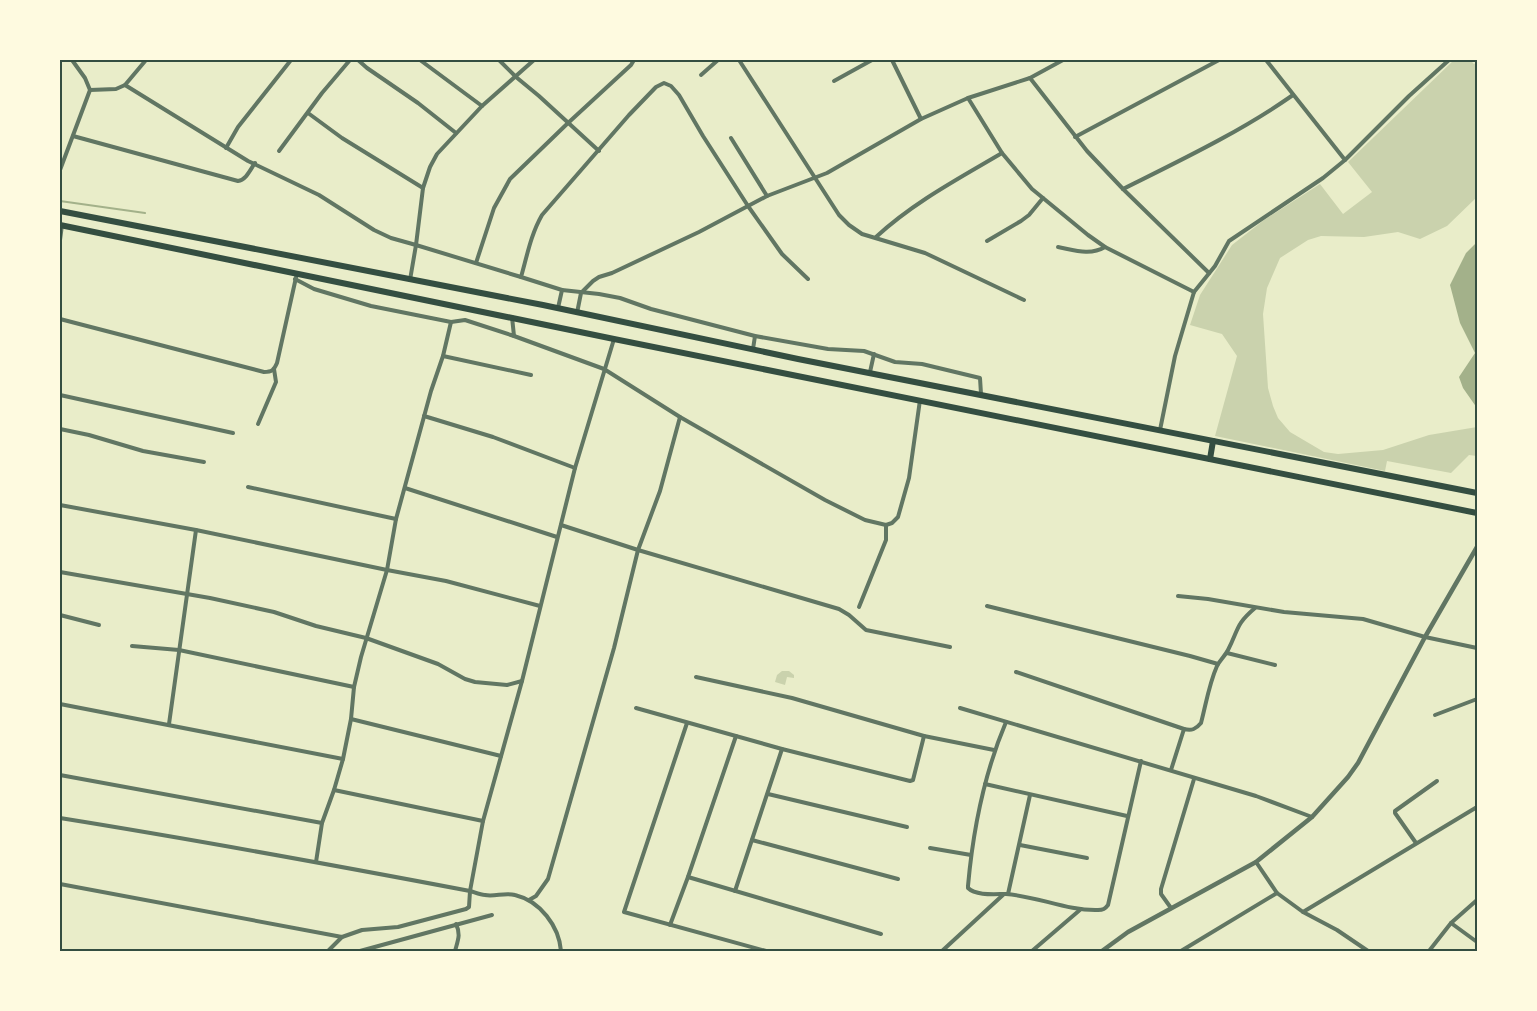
<svg xmlns="http://www.w3.org/2000/svg" width="1537" height="1011" font-family="Overpass,sans-serif">
  <rect width="100%" height="100%" fill="#e9edc9"/>
  <g fill="#cad2ad">
    <path d="M1454,60H1470L1474,64L1477,62V197L1447,226L1420,239L1398,232L1364,237L1321,236L1308,240L1280,258L1267,288L1263,314L1268,388L1273,406L1278,418L1290,432L1324,452L1338,454L1383,450L1429,435L1477,427V456L1469,455L1451,473L1387,461L1385,471L1215,436L1237,356L1222,334L1190,325L1200,295L1232,245L1264,220L1320,184L1343,214L1372,192L1348,162Z"/>
    <path d="M782,671H789L794,675V678L787,677L785,685L775,682L777,675Z"/>
  </g>
  <path fill="#a3b18a" d="M1477,242V408L1463,388L1459,377L1475,353L1460,323L1450,285L1466,253Z"/>
  <g fill="none" stroke-linecap="round" stroke-linejoin="round">
    <path stroke="#a3b18a" stroke-width="2" d="M60,201L145,213"/>
    <g stroke="#617663" stroke-width="4">
      <path d="M358,60L367,68L418,103L456,133"/>
      <path d="M420,60L482,106"/>
      <path d="M499,60L516,77L539,96L599,151"/>
      <path d="M739,60L839,215L849,225L862,234L925,253L1024,300"/>
      <path d="M892,60L921,119"/>
      <path d="M1266,60L1345,160"/>
      <path d="M701,75L718,60"/>
      <path d="M1030,78L1087,151L1123,189L1209,273"/>
      <path d="M834,81L872,60"/>
      <path d="M125,85L248,161L319,195L374,230L391,238L416,245L423,188L430,167L437,154L482,106L534,60"/>
      <path d="M90,90L116,89L125,85L146,60"/>
      <path d="M968,98L1002,153L1032,189L1043,198L1088,235L1105,247L1194,292"/>
      <path d="M308,113L342,138L423,188"/>
      <path d="M73,136L238,181C246,180 250,170 255,163"/>
      <path d="M1075,137L1219,60"/>
      <path d="M731,138L767,196"/>
      <path d="M226,148L238,127L291,60"/>
      <path d="M279,151L322,93L350,60"/>
      <path d="M60,170L90,90L85,78L72,60"/>
      <path d="M1123,189C1181,160 1240,132 1293,95"/>
      <path d="M876,237C914,202 958,179 1002,153"/>
      <path d="M60,240L62,225"/>
      <path d="M987,241L1021,221L1029,215L1043,198"/>
      <path d="M1058,247C1074,250 1090,256 1105,247"/>
      <path d="M476,263L494,208L510,179L568,123L631,65L634,60"/>
      <path d="M295,279L314,289L371,306L451,322L465,320L514,336L512,317"/>
      <path d="M410,280L416,245L521,277"/>
      <path d="M562,290L599,294L620,298L651,309L755,336L828,349L864,351L895,362L922,364L980,378L981,394"/>
      <path d="M558,308L562,290L521,277C527,256 531,234 542,215L629,115L656,87L664,83L671,86L679,95L703,136L748,206L782,254L808,279"/>
      <path d="M577,313L581,293L593,281L599,277L612,273L699,232L767,196L827,173L921,119L968,98L1030,78L1063,60"/>
      <path d="M60,319L264,372C272,372 274,370 277,363L297,273"/>
      <path d="M514,336L604,369L680,417L825,500L865,520L886,525L892,523L898,517L909,478L920,400"/>
      <path d="M753,349L755,336"/>
      <path d="M443,356L531,375"/>
      <path d="M870,372L874,354"/>
      <path d="M60,395L233,433"/>
      <path d="M424,416L493,437L575,468"/>
      <path d="M258,424L276,382L274,369"/>
      <path d="M60,429L89,435L143,451L204,462"/>
      <path d="M1160,430L1175,356L1194,292L1215,266L1229,241L1323,178L1345,160L1409,96L1449,60"/>
      <path d="M248,487L396,519"/>
      <path d="M405,488L557,537"/>
      <path d="M60,505L196,530L387,570L446,581L540,606"/>
      <path d="M561,525L638,550L839,609L849,615L866,630L950,647"/>
      <path d="M60,572L210,598L274,612L316,626L366,638L438,664L465,679L475,682L507,685L522,681"/>
      <path d="M1178,596L1208,599L1284,612L1363,619L1425,637L1477,648"/>
      <path d="M987,606L1190,656L1218,664"/>
      <path d="M859,607L886,540V525"/>
      <path d="M60,615L99,625"/>
      <path d="M132,646L179,650L354,687"/>
      <path d="M1227,653L1275,665"/>
      <path d="M1016,672L1184,729"/>
      <path d="M696,677L792,698L924,736L994,750"/>
      <path d="M60,704L343,759"/>
      <path d="M636,708L782,749L910,781L913,780L924,736"/>
      <path d="M960,708L1256,796L1312,817"/>
      <path d="M1435,715L1477,699"/>
      <path d="M351,719L501,756"/>
      <path d="M1006,722C984,774 973,830 968,886V888C976,896 995,894 1006,894C1037,896 1067,911 1098,910C1103,910 1105,909 1108,905L1141,761"/>
      <path d="M687,723L624,912L766,951"/>
      <path d="M169,724L196,530"/>
      <path d="M1171,770L1184,729C1192,731 1196,729 1201,723C1206,704 1209,684 1217,666C1220,660 1225,656 1228,650C1239,629 1235,625 1255,608"/>
      <path d="M60,775L322,823"/>
      <path d="M985,784L1127,816"/>
      <path d="M334,790L483,821"/>
      <path d="M768,794L907,827"/>
      <path d="M60,818C197,840 333,865 470,891C474,892 480,895 485,895C495,897 505,892 515,895C540,901 559,926 561,951"/>
      <path d="M752,840L898,879"/>
      <path d="M1416,843L1395,813V811L1437,781"/>
      <path d="M1020,845L1087,858"/>
      <path d="M930,848L971,855"/>
      <path d="M316,862L322,823L334,790L343,759L351,719L354,687L361,657L387,570L396,519L431,391L443,356L451,322"/>
      <path d="M1256,862L1277,893L1303,912L1337,930L1368,951"/>
      <path d="M688,877L881,934"/>
      <path d="M60,884L342,937L362,930L398,927L466,909L469,907L470,891L483,821L522,681L575,468L614,339"/>
      <path d="M735,891L782,749"/>
      <path d="M1008,894L1030,795"/>
      <path d="M529,900L536,896L548,879L614,648L638,550L660,491L680,417"/>
      <path d="M1171,908L1161,894V889L1194,779"/>
      <path d="M1303,912L1477,807"/>
      <path d="M1451,923L1477,942"/>
      <path d="M670,925L688,877L736,736"/>
      <path d="M328,951L342,937"/>
      <path d="M360,951L492,915"/>
      <path d="M455,951C458,940 461,934 456,924"/>
      <path d="M942,951L1004,894"/>
      <path d="M1032,951L1081,909"/>
      <path d="M1181,951L1277,893"/>
      <path d="M1429,951L1451,923L1477,900"/>
    </g>
    <path stroke="#617663" stroke-width="4.5" d="M1102,951L1128,932L1256,862L1312,817L1348,777L1358,763L1425,637L1477,547"/>
    <g stroke="#344e41" stroke-width="6">
      <path d="M60,211L543,305L798,359L1477,493"/>
      <path d="M60,225L614,339L1477,513"/>
      <path d="M1210,459L1213,441"/>
    </g>
  </g>
  <rect width="1537" height="1011" fill="none" stroke="#fefae0" stroke-width="122"/>
  <rect x="61" y="61" width="1415" height="889" fill="none" stroke="#344e41" stroke-width="2"/>
</svg>
